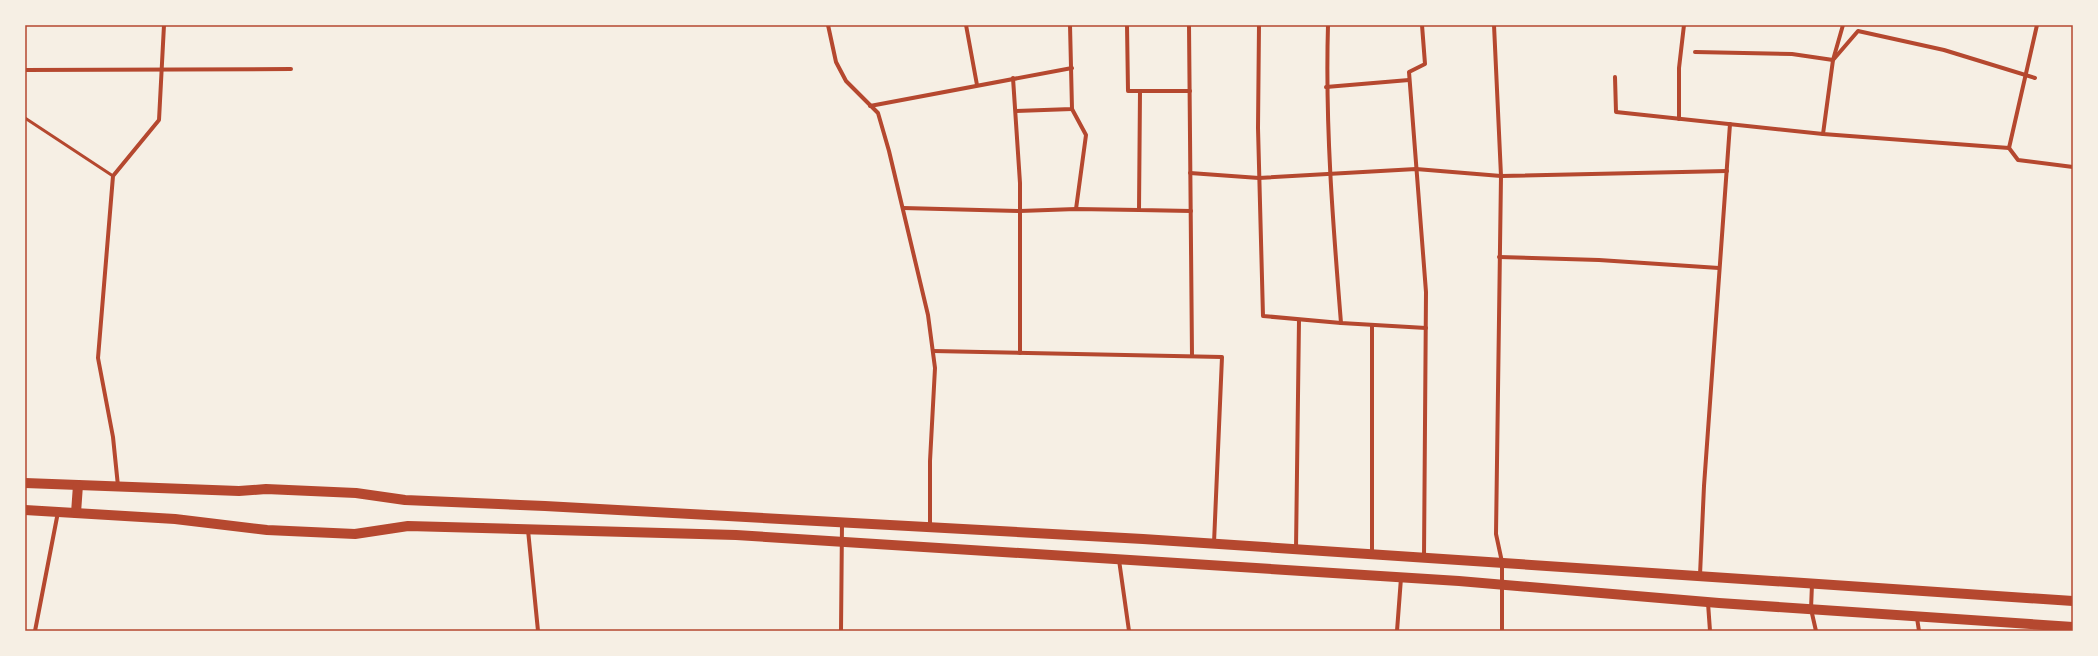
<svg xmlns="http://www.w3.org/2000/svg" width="2098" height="656" font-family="Karla,sans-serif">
  <rect width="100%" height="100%" fill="#f6efe4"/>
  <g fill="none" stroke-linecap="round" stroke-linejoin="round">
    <path stroke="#b5482f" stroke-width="3" d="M25,118L113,176"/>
    <g stroke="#b5482f" stroke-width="4">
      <path d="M828,25L836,62L846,81L878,113L889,151L928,315L935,368L930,461V527"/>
      <path d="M966,25L977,85"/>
      <path d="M1127,25L1128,91H1190"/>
      <path d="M1189,25L1192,356"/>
      <path d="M1259,25L1258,128L1263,316L1341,323L1426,328"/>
      <path d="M1328,25C1325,125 1333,224 1341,323"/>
      <path d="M1422,25L1425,64L1409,72L1426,292L1424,557"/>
      <path d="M1494,25L1501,176L1496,534L1502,562V631"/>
      <path d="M1695,52L1792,54L1833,60L1858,31L1944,50L2035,78"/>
      <path d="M25,70L291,69"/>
      <path d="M1615,77L1616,112L1823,134L2009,148L2037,25"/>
      <path d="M1013,78L1020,183V353"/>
      <path d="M1326,87L1409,80"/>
      <path d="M1140,91L1139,210L1191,211"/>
      <path d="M870,106L1072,68"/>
      <path d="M1072,109L1086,135L1076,209"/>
      <path d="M1016,111L1072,109L1070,25"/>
      <path d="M1679,119V68L1684,25"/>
      <path d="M1823,134L1833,60L1843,25"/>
      <path d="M2009,148L2018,160L2073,167"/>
      <path d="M1190,173L1259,178L1416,169L1501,176L1727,171"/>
      <path d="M903,208L1020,211L1076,209L1139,210"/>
      <path d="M1499,257L1599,260L1719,268"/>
      <path d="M933,351L1222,357L1214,543"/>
      <path d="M118,486L113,437L98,358L113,176L159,120L164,25"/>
      <path d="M528,530L538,631"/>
      <path d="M1296,549L1299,320"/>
      <path d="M1372,553V325"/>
      <path d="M1119,560L1129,631"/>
      <path d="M1700,575L1704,486L1730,124"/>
      <path d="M1812,584L1811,609L1816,631"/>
      <path d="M1708,603L1710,631"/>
      <path d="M1917,618L1919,631"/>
      <path d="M35,631L58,512"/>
      <path d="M841,631L842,523"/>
      <path d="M1397,631L1401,578"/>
    </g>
    <g stroke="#b5482f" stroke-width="10">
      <path d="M25,483L239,491L266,489L356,493L405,500L545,506L1143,539L2073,601"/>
      <path d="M25,510L175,519L267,530L355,534L408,526L736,535L1459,581L1719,603L2073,627"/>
      <path d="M76,513L78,485"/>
    </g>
  </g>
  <rect width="2098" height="656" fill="none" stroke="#f6efe4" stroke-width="52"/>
  <rect x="26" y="26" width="2046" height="604" fill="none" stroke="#b5482f" stroke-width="1.5"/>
</svg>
